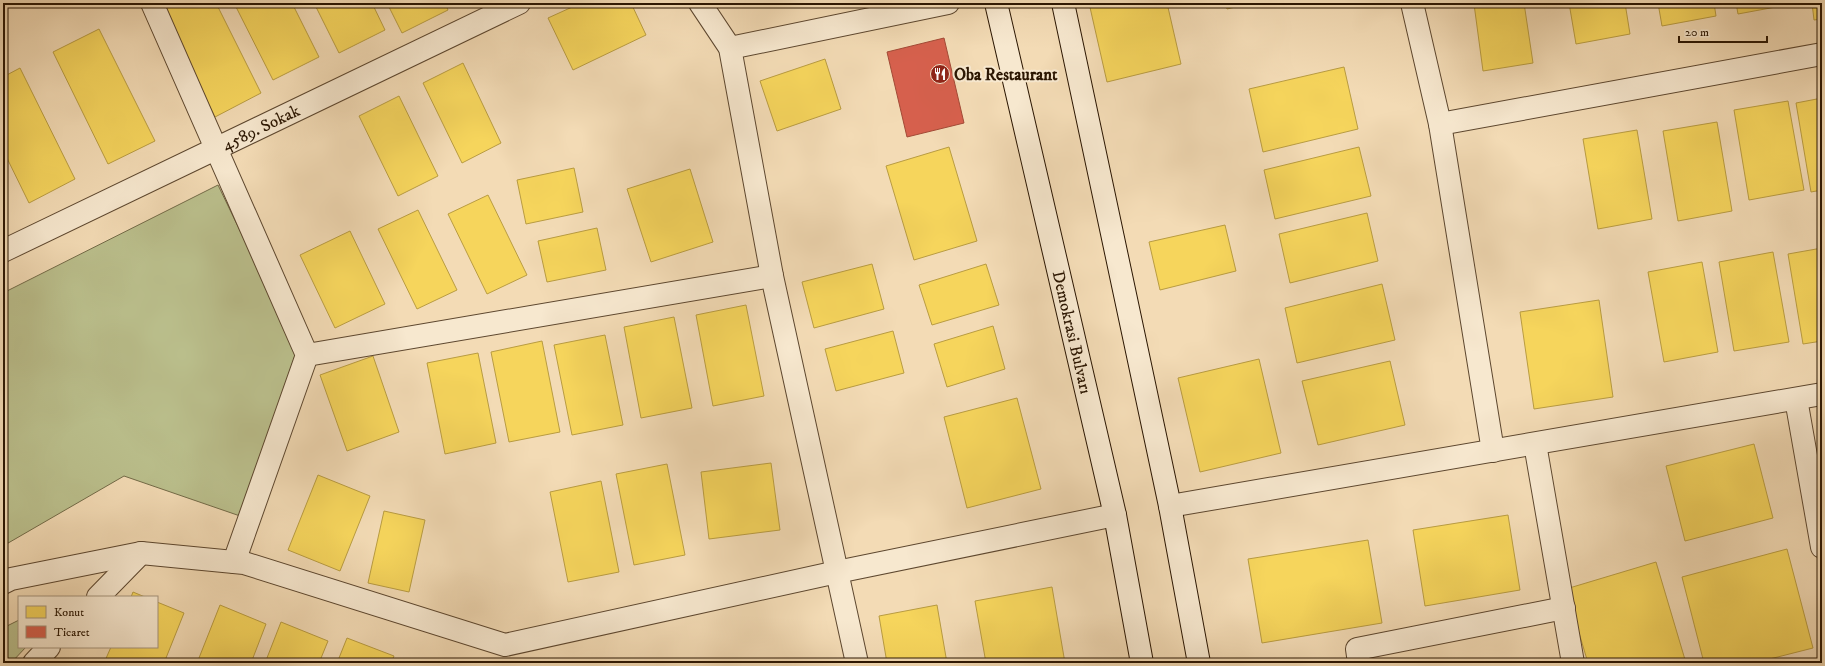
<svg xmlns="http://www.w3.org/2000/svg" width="1825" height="666" font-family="'IM FELL DW Pica',serif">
  <rect width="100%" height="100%" fill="#f3dbb5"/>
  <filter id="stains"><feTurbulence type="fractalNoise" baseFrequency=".005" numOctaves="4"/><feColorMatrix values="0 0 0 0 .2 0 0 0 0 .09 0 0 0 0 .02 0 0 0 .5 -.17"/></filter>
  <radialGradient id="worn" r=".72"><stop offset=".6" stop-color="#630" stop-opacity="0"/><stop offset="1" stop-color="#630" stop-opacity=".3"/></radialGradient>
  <g fill="#bbc08d" stroke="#736b48">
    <path d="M218,185L297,349L243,517L124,476L3,546V293Z"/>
    <path d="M19,620V647H26L11,663H3V628Z"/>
  </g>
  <g fill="#f6d55c" stroke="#b99c41">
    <path d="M165,3H216L261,93L215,117L159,6Z"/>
    <path d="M234,3H292L319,57L273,80Z"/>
    <path d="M314,3H372L385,30L339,53Z"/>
    <path d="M387,3H445L448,10L402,33Z"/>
    <path d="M581,3H631L646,35L573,70L548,18Z"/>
    <path d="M1089,3H1167L1181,64L1107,82Z"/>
    <path d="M1225,3H1252L1227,9Z"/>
    <path d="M1482,3H1524L1533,63L1483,71L1474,4Z"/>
    <path d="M1569,3H1625L1630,34L1576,44Z"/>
    <path d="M1658,3H1714L1716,16L1662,26Z"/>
    <path d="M1736,3H1792V4L1738,14Z"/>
    <path d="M1812,3H1822V19L1814,20Z"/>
    <path d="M99,29L155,141L108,164L53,52Z"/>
    <path d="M825,59L841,109L777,131L760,81Z"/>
    <path d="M463,63L501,143L462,163L423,83Z"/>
    <path d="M1344,67L1358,129L1263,152L1249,89Z"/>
    <path d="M20,68L75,179L29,203L3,150V77Z"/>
    <path d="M399,96L438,176L398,196L359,116Z"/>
    <path d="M1822,98V190L1811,192L1796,103Z"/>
    <path d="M1788,101L1804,190L1749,200L1734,110Z"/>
    <path d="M1717,122L1732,211L1678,221L1663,131Z"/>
    <path d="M1637,130L1652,219L1598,229L1583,139Z"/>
    <path d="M949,147L977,241L914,260L886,166Z"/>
    <path d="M1359,147L1371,196L1275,219L1264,170Z"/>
    <path d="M574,168L583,212L526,224L517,180Z"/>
    <path d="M690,169L713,242L651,262L627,189Z"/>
    <path d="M488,195L527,275L487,294L448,214Z"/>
    <path d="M418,210L457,290L417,309L378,229Z"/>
    <path d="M1367,213L1378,261L1290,283L1279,234Z"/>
    <path d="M1225,225L1236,271L1160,290L1149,242Z"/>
    <path d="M597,228L606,270L547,282L538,241Z"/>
    <path d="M350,231L385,304L335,328L300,255Z"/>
    <path d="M1822,248V341L1803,344L1788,254Z"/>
    <path d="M1773,252L1789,342L1734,351L1719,262Z"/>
    <path d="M1702,262L1718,352L1664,362L1648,272Z"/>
    <path d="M872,264L884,309L814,328L802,282Z"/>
    <path d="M986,264L999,305L932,325L919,285Z"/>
    <path d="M1382,284L1395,340L1297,363L1285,308Z"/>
    <path d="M1599,300L1613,397L1534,409L1520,312Z"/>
    <path d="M746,305L764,396L713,406L696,315Z"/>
    <path d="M674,317L692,408L641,418L624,327Z"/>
    <path d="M993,326L1005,369L947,387L934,344Z"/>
    <path d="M893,331L904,373L836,391L825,349Z"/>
    <path d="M605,335L623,425L572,435L554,345Z"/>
    <path d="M542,341L560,432L509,442L491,352Z"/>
    <path d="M478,353L496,443L445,454L427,363Z"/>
    <path d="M373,356L399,432L347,451L320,375Z"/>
    <path d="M1259,359L1281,453L1200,472L1178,378Z"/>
    <path d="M1390,361L1405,425L1318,445L1302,381Z"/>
    <path d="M1017,398L1041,489L967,508L944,417Z"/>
    <path d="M1754,444L1773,518L1685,541L1666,466Z"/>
    <path d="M771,463L780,530L709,539L701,472Z"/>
    <path d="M667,464L685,555L634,565L616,474Z"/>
    <path d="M318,475L370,496L340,571L288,550Z"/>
    <path d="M601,481L619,572L568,582L550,492Z"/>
    <path d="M384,511L425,520L409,592L368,583Z"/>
    <path d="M1508,515L1520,590L1425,606L1413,530Z"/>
    <path d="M1368,540L1382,623L1262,643L1248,559Z"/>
    <path d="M1787,549L1813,648L1754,663H1704L1682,577Z"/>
    <path d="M1656,562L1686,663H1588L1566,589Z"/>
    <path d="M1052,587L1065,663H986L975,601Z"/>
    <path d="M133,592L145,597H131Z"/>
    <path d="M157,602L184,613L164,663H104L111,647H157Z"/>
    <path d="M220,605L266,624L251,663H197Z"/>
    <path d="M937,605L947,663H887L879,616Z"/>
    <path d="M281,622L328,641L319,663H265Z"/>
    <path d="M347,638L394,656L391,663H337Z"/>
    <path d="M661,660L662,663H644Z"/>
  </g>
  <path fill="#d6604d" stroke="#a34a36" d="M944,38L964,123L907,137L887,52Z"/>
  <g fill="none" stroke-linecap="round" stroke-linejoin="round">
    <g stroke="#5d472f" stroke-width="24">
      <g id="minor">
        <path d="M152,3L307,355L234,562"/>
        <path d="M700,3L730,48L772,276L857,663"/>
        <path d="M1412,3L1440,124L1493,451"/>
        <path d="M730,48L948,3"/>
        <path d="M1440,124L1822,54"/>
        <path id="s1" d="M3,251L519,3"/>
        <path d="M307,355L772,276"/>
        <path d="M1796,399L1822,547"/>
        <path d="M1535,444L1573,663"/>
        <path d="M1170,506L1822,394"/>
        <path d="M3,583L11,579L141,553L244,563L505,645L837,572L1115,515"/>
        <path d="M98,597L141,553"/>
        <path d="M34,663L49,647"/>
        <path d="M1359,663L1357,649L1564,608"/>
      </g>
    </g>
    <g stroke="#2b1602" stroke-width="24">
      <g id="secondary">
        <path id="s2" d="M996,3L1115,515L1142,663"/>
        <path d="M1063,3L1170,506L1199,663"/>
      </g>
    </g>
    <use href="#minor" stroke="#f7e8cf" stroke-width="22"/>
    <use href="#secondary" stroke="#f7e8cf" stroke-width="22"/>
  </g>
  <defs>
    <g id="restaurant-disc" transform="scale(1)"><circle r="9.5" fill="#8f2418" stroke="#f7e8cf"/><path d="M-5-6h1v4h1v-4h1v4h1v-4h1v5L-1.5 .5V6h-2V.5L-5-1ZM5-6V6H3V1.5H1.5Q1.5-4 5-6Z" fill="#fff"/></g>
  </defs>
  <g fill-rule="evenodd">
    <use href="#restaurant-disc" x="940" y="74"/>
  </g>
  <g text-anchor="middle" stroke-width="4" stroke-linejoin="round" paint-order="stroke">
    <g font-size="17" font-weight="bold" fill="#2b1602" stroke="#f7e8cf" text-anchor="start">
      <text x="954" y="80">Oba Restaurant</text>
    </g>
    <g font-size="17" fill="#2b1602" stroke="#f7e8cf">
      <text dy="6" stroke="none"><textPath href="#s1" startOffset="286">4589. Sokak</textPath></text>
      <text dy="6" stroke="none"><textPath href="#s2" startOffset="338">Demokrasi Bulvarı</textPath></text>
    </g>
  </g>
  <rect width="1825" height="666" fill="none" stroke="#f3dbb5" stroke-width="16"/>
  <rect x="4" y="4" width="1817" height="658" fill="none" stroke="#2b1602" stroke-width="2"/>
  <rect x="8" y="8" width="1809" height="650" fill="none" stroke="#2b1602"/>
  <rect x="18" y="596" width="140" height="52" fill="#f7e8cf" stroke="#a5947d"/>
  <rect x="26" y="606" width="20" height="12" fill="#f6d55c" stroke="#a5947d"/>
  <text x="54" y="616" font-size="12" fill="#2b1602">Konut</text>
  <rect x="26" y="626" width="20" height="12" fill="#d6604d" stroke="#a5947d"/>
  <text x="54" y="636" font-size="12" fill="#2b1602">Ticaret</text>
  <path d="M1679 36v6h88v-6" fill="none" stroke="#2b1602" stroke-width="2"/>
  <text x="1685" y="36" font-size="12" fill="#2b1602" stroke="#f7e8cf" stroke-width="3" paint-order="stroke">20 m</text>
  <rect width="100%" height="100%" filter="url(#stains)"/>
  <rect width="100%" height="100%" fill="url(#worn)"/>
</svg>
